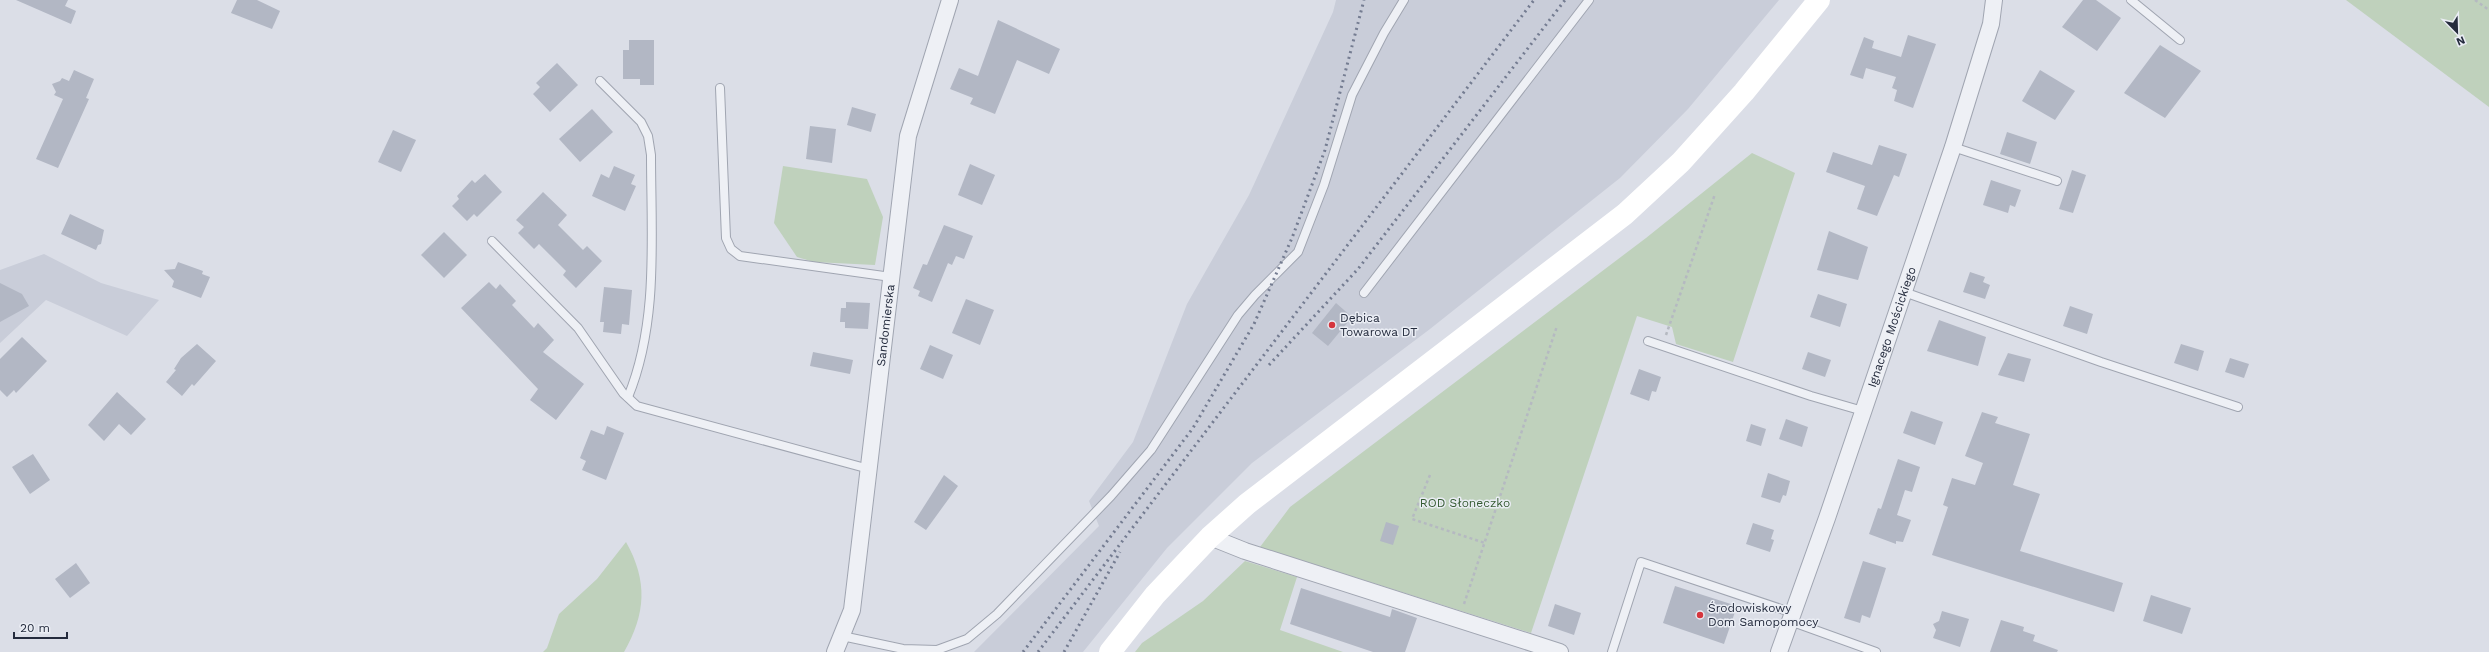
<svg xmlns="http://www.w3.org/2000/svg" width="2489" height="652" font-family="'Work Sans',sans-serif">
  <rect width="100%" height="100%" fill="#dbdee7"/>
  <g fill="#c9cdd9">
    <path d="M1336,0H1779L1688,109L1620,178L1430,329L1252,463L1167,548L1083,652H974L1099,526L1089,501L1133,442L1187,304L1249,195L1333,12Z"/>
    <path d="M44,254L101,283L159,300L127,336L46,300L0,343V270Z"/>
  </g>
  <g fill="#bfd1bc">
    <path d="M2346,0H2489V107Z"/>
    <path d="M1752,153L1795,173L1733,362L1676,344L1672,327L1637,316L1531,633L1260,547L1290,507L1646,238Z"/>
    <path d="M783,166L867,179L883,217L875,265L814,262L797,257L774,223Z"/>
    <path d="M626,542C648,581 646,614 624,652H543L547,648L559,614L597,579Z"/>
    <path d="M1245,561L1297,577L1280,630L1343,652H1135L1142,643L1203,601Z"/>
  </g>
  <g fill="#b2b7c4">
    <path d="M16,0H68L65,6L76,11L71,24Z"/>
    <path d="M237,0H257L280,11L272,29L231,13Z"/>
    <path d="M2083,0H2096L2121,18L2097,51L2062,27Z"/>
    <path d="M998,20L1060,49L1049,74L1017,60L995,114L970,104L973,98L950,89L959,68L978,76Z"/>
    <path d="M1908,35L1936,44L1913,108L1894,101L1897,90L1892,88L1896,77L1866,68L1863,79L1850,75L1864,37L1874,41L1872,48L1901,57Z"/>
    <path d="M629,40H654V85H640V79H623V50H629Z"/>
    <path d="M2160,45L2201,71L2165,118L2124,93Z"/>
    <path d="M557,63L578,85L550,112L533,94L540,87L536,83Z"/>
    <path d="M74,70L94,79L86,98L89,99L58,168L36,159L63,99L54,95L56,92L52,84L60,81L62,78L69,81Z"/>
    <path d="M2040,70L2075,91L2055,120L2022,101Z"/>
    <path d="M852,107L876,114L871,132L847,125Z"/>
    <path d="M592,109L613,132L580,162L559,139Z"/>
    <path d="M810,126L836,129L832,163L806,159Z"/>
    <path d="M393,130L416,140L401,172L378,162Z"/>
    <path d="M2007,132L2037,142L2030,164L2000,154Z"/>
    <path d="M1879,145L1907,154L1899,177L1894,175L1877,216L1857,209L1865,186L1826,172L1833,152L1872,165Z"/>
    <path d="M970,164L995,175L982,205L958,195Z"/>
    <path d="M614,166L635,175L631,184L636,186L625,211L592,196L601,174L609,178Z"/>
    <path d="M2072,170L2086,175L2073,213L2059,209Z"/>
    <path d="M485,174L502,192L477,217L474,214L467,221L452,206L459,199L457,196L472,180L475,183Z"/>
    <path d="M1991,180L2021,190L2015,207L2010,205L2008,213L1983,205Z"/>
    <path d="M543,192L567,215L558,225L583,250L587,246L602,261L576,288L563,275L566,271L539,244L534,249L518,233L524,227L516,220Z"/>
    <path d="M70,214L104,230L101,244L98,245L96,250L61,234Z"/>
    <path d="M944,225L973,236L964,259L956,256L952,265L948,263L932,302L918,296L920,291L913,288L923,264L927,265Z"/>
    <path d="M1829,231L1868,247L1858,280L1817,270Z"/>
    <path d="M444,232L467,255L444,278L421,255Z"/>
    <path d="M178,262L203,271L202,274L210,277L201,298L172,287L174,281L164,270L175,269Z"/>
    <path d="M1970,272L1985,277L1983,282L1990,285L1985,299L1963,292Z"/>
    <path d="M489,282L496,289L500,284L516,301L512,305L534,328L538,323L554,340L543,352L584,384L556,420L530,400L538,389L461,308Z"/>
    <path d="M0,283L22,294L29,306L0,322Z"/>
    <path d="M604,287L632,290L629,325L622,324L621,334L603,332L604,322H600Z"/>
    <path d="M1818,294L1847,304L1840,327L1810,317Z"/>
    <path d="M966,299L994,310L980,345L952,333Z"/>
    <path d="M846,302L870,303L868,329L845,328V322H840L841,308H846Z"/>
    <path d="M1336,303L1352,317L1328,346L1312,333Z"/>
    <path d="M2070,306L2093,314L2087,334L2063,326Z"/>
    <path d="M1939,320L1986,337L1978,366L1927,351Z"/>
    <path d="M22,337L47,361L16,393L14,390L7,397L0,390V359Z"/>
    <path d="M197,344L216,361L194,386L192,384L182,396L166,382L176,370L174,369L181,358Z"/>
    <path d="M2181,344L2204,351L2198,371L2174,363Z"/>
    <path d="M930,345L953,355L943,379L920,369Z"/>
    <path d="M813,352L853,360L850,374L810,366Z"/>
    <path d="M1808,352L1831,360L1825,377L1802,369Z"/>
    <path d="M2008,353L2031,359L2024,382L1998,375Z"/>
    <path d="M2230,358L2249,364L2244,378L2225,372Z"/>
    <path d="M1639,369L1661,377L1656,392L1652,391L1649,401L1630,394Z"/>
    <path d="M117,392L146,419L131,435L119,424L104,441L88,425Z"/>
    <path d="M1911,411L1943,422L1935,445L1903,433Z"/>
    <path d="M1982,412L1998,417L1995,423L2030,434L2013,485L2040,494L2020,551L2123,583L2114,612L1932,555L1948,507L1943,505L1952,478L1975,485L1983,463L1965,456Z"/>
    <path d="M1786,419L1808,427L1802,447L1779,439Z"/>
    <path d="M1751,424L1766,429L1761,446L1746,441Z"/>
    <path d="M607,426L624,433L606,480L582,470L586,461L580,458L591,430L604,435Z"/>
    <path d="M33,454L50,480L30,494L12,467Z"/>
    <path d="M1898,459L1920,467L1912,492L1905,490L1897,515L1911,520L1903,542L1896,541V544L1869,534L1878,508L1881,509Z"/>
    <path d="M1768,473L1790,481L1786,496L1783,495L1780,503L1761,497Z"/>
    <path d="M944,475L958,486L926,530L914,522Z"/>
    <path d="M1386,522L1399,526L1393,545L1380,541Z"/>
    <path d="M1753,523L1774,530L1771,539L1774,540L1770,552L1746,544Z"/>
    <path d="M1863,561L1886,568L1870,618L1862,615L1860,623L1844,618Z"/>
    <path d="M76,563L90,583L70,598L55,579Z"/>
    <path d="M1675,586L1737,606L1724,644L1663,623Z"/>
    <path d="M1301,588L1390,617L1392,609L1417,618L1405,652H1373L1290,624Z"/>
    <path d="M2151,595L2191,608L2182,634L2143,621Z"/>
    <path d="M1555,604L1581,613L1574,635L1548,626Z"/>
    <path d="M1942,611L1969,619L1960,647L1933,638L1936,630L1933,624L1939,621Z"/>
    <path d="M2001,620L2024,627L2023,631L2035,635L2033,641L2058,650L2057,652H1990Z"/>
  </g>
  <g fill="none" stroke-linecap="round" stroke-linejoin="round">
    <g stroke="#a0a5b1" stroke-width="10">
      <g id="lane">
        <path d="M2131,0L2180,40"/>
        <path d="M600,81L641,122L648,136L651,155C651,235 659,322 628,397"/>
        <path d="M720,88L726,238L731,249L740,256L891,277"/>
        <path d="M1953,147L2057,181"/>
        <path d="M492,241L578,328L623,393L637,406L869,469"/>
        <path d="M1904,292L2101,362L2238,407"/>
        <path d="M1364,293L1589,0"/>
        <path d="M1648,341L1811,396L1863,411"/>
        <path d="M1790,621L1876,652"/>
        <path d="M842,636L903,649L937,650L967,639L997,614L1111,496L1151,450L1238,315L1255,295L1298,252L1324,185L1352,95L1384,33L1404,0"/>
        <path d="M1612,652L1641,562L1793,613"/>
      </g>
    </g>
    <g stroke="#a0a5b1" stroke-width="18">
      <g id="street">
        <path d="M1210,537L1245,551L1560,652"/>
        <path id="s1" d="M835,652L852,610L908,136L950,0"/>
        <path id="s2" d="M1779,652L1827,518L1953,147L1991,24L1994,0"/>
      </g>
    </g>
    <g stroke="#b5b9c1" stroke-width="2.5" stroke-dasharray="3 3" stroke-linecap="butt">
      <path d="M2475,0L2489,10"/>
      <path d="M1666,335L1715,194"/>
      <path d="M1430,475L1412,519L1485,543"/>
      <path d="M1464,604L1557,326"/>
    </g>
    <use href="#lane" stroke="#eef0f5" stroke-width="8"/>
    <use href="#street" stroke="#eef0f5" stroke-width="16"/>
    <path stroke="#fff" stroke-width="22" d="M1110,652L1155,595L1210,537L1247,504L1625,214L1681,162L1744,92L1819,0"/>
    <g stroke="#747c91" stroke-width="3" stroke-dasharray="2 4" stroke-linecap="butt">
      <path d="M1269,365L1358,269L1565,0"/>
      <path d="M1023,652L1193,428L1254,324L1292,238L1325,150L1364,0"/>
      <path d="M1038,652L1534,0"/>
      <path d="M1064,652L1120,552"/>
    </g>
  </g>
  <g fill="#d5363e" stroke="#eaedf4" stroke-width="1.5">
    <circle cx="1332" cy="325" r="4"/>
    <circle cx="1700" cy="615" r="4"/>
  </g>
  <g text-anchor="middle" stroke-width="3" stroke-linejoin="round" paint-order="stroke">
    <g font-size="12" fill="#242b3d" stroke="#eaedf4" text-anchor="start">
      <text x="1340" y="322">Dębica<tspan x="1340" dy="14">Towarowa DT</tspan></text>
      <text x="1708" y="612">Środowiskowy<tspan x="1708" dy="14">Dom Samopomocy</tspan></text>
    </g>
    <g font-size="12" fill="#242b3d" stroke="#eaedf4">
      <text dy="4" stroke="none"><textPath href="#s1" startOffset="332">Sandomierska</textPath></text>
      <text dy="4" stroke="none"><textPath href="#s2" startOffset="344">Ignacego Mościckiego</textPath></text>
    </g>
    <g font-size="12" fill="#345a31" stroke="#eaedf4">
      <text x="1465" y="507">ROD Słoneczko</text>
    </g>
  </g>
  <g transform="translate(2457 32) rotate(157)" stroke="#eaedf4" stroke-width="3" paint-order="stroke">
  <path d="M0-3L7 15L0 10L-7 15Z" fill="#242b3d"/>
  <text y="-6" font-size="11" font-weight="bold" text-anchor="middle" fill="#242b3d">N</text>
  </g>
  <path d="M14 632v6h53v-6" fill="none" stroke="#242b3d" stroke-width="2"/>
  <text x="20" y="632" font-size="12" fill="#242b3d" stroke="#eaedf4" stroke-width="3" paint-order="stroke">20 m</text>
</svg>
